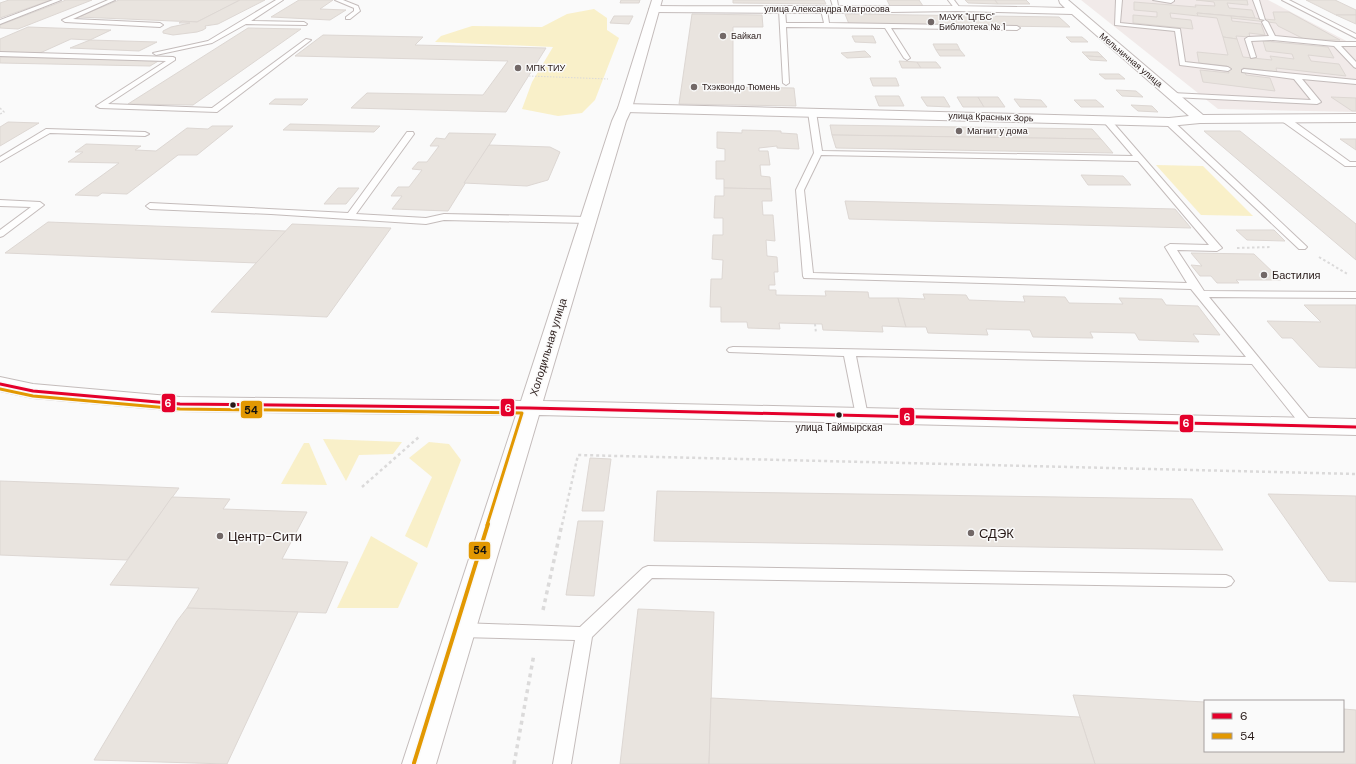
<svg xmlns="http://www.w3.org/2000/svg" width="1356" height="764" font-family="'DM Sans',sans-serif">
  <rect width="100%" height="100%" fill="#fafafa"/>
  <path fill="#f1eae9" d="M1081,0H1268L1356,46V112L1218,109Z"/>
  <g fill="#f9f0c9">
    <path d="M594,9L607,18V30L619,38L595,100L582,113L558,116L522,109L532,82L553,47L435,42L441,36L472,26L542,27L567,14Z"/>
    <path d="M1156,165L1203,166L1253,216L1201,215Z"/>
    <path d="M323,439L402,442L393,454L359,455L346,481Z"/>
    <path d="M429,442L449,444L461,460L427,548L405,536L432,477L409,458Z"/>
    <path d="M304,443H309L327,485L281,484Z"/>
    <path d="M371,536L418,563L398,608H337Z"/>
  </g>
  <g fill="#e9e4df" stroke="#ddd7d3">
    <path d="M9,0H51L0,18V3Z"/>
    <path d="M66,0H92L18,29L0,28V25Z"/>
    <path d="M119,0H240L197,22L78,17Z"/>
    <path d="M240,0H265L218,24L205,26L206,28L203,30L197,32L173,35L163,33V31L171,27L190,23H179L182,21L197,22Z"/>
    <path d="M299,0H333L320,9L346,10L330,20L271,17Z"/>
    <path d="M621,0H640L639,3H620Z"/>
    <path d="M733,0H824L826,4L733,3Z"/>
    <path d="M887,0H919L923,6H890Z"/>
    <path d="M965,0H995L998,4L968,3Z"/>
    <path d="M995,0H1026L1030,4H998Z"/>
    <path d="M1196,0H1247L1248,5L1227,3L1229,8L1252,10L1255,18L1197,13L1198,16L1170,13L1171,18L1191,20L1193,29L1133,23V15L1157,17V12L1134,10V2L1196,7L1195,5L1215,6L1214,2Z"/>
    <path d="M1306,0H1335L1356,10V15H1336Z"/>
    <path d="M1273,12H1289L1340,40H1306L1278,26L1276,23L1231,18V16L1275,20Z"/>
    <path d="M1197,13L1231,16L1232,21L1261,24L1265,35L1249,33L1250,37L1236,36L1237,39L1223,37L1217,18L1198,16Z"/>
    <path d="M692,14L762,15L763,27H733V87L794,88L796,106L679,104Z"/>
    <path d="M845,14L1059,17L1070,27L849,24Z"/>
    <path d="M1336,15H1356V24Z"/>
    <path d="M614,16H633L629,24L610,23Z"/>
    <path d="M28,27L111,30L90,40L71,39L40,53L0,52V39Z"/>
    <path d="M248,28L301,29L193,105L128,104Z"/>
    <path d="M323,35L423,37L415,45L546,48L506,112L351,108L367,93L483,95L508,61L295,56Z"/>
    <path d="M852,36H873L876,43L855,42Z"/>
    <path d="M1066,37H1082L1088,42H1071Z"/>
    <path d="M1223,37L1237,39L1243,57L1272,60L1270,56L1294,59L1292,54L1266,51L1263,41L1328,47L1334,58L1308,55L1311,61L1339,64L1346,76L1276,68L1277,72L1243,68L1246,75L1270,78L1275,91L1203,82L1200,70L1229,73L1227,66L1199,63L1197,52L1228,55Z"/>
    <path d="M90,40L157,42L139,51L70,48Z"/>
    <path d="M933,44H957L960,50H936Z"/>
    <path d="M936,50H960L965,56H940Z"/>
    <path d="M865,51L871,57L847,58L841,53Z"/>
    <path d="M1082,52H1098L1103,57L1086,56Z"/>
    <path d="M1086,56L1103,57L1107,61L1090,60Z"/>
    <path d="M0,57L160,60L150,66L0,63Z"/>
    <path d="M899,61L917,62L921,68H902Z"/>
    <path d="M917,62H936L941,68H921Z"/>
    <path d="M1099,74H1119L1125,79H1105Z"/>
    <path d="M870,78H896L899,86H873Z"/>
    <path d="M1116,90L1136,91L1143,97L1122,96Z"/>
    <path d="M875,96H899L904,106H879Z"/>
    <path d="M921,97H944L950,107L927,106Z"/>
    <path d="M957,97H978L984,107H963Z"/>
    <path d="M978,97H998L1005,107H984Z"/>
    <path d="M1331,97L1356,98V111H1352Z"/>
    <path d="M275,99H308L302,105L269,104Z"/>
    <path d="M1014,99L1041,100L1047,107H1020Z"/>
    <path d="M1074,100H1096L1104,107H1081Z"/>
    <path d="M1131,105L1152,106L1158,112L1138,111Z"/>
    <path d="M8,122L39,123L0,146V127Z"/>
    <path d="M290,124L380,126L374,132L283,130Z"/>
    <path d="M830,125L1092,129L1101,139L832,135Z"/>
    <path d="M212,126H233L197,155H178L127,194L102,193L98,196L75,195L119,163L68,162L83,152H75L86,144L141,146L135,150L156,151L187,128L208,129Z"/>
    <path d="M742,130L781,131V133L797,134L799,149L777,148V146L759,148V151H768L770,165H760L761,176L770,177L771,189L724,188V179H716V161H725V149L717,148V132L742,133Z"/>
    <path d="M1204,131H1240L1356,224V260Z"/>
    <path d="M449,133L496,134L448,211L392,209L402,196H391L398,187H409L422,170L412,169L418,162H427L439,146H430L436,138L445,139Z"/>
    <path d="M832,135L1101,139L1113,153L836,148Z"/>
    <path d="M1340,139H1356V150Z"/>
    <path d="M489,145L550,147L560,152L548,180L527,186L464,183Z"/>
    <path d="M1081,175L1123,176L1131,185H1088Z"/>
    <path d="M338,188H359L346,204H324Z"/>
    <path d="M724,188L771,189L772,201H762L763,215H773L775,241L766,240L767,256L777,257L778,272H774L775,285H769V290H776V295L826,296L825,291L868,292L869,298H898L906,327L882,326L883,332L823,330L822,324L779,323L780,329L748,328L747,322H721V307H710L711,279H722L723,260L712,259L713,235H723V218H714L715,196H724Z"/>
    <path d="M845,201L1175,209L1191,228L849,219Z"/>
    <path d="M48,222L286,231L257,263L5,253Z"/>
    <path d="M292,224L391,228L327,317L211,312Z"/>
    <path d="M1236,230H1274L1285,241L1247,240Z"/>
    <path d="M1191,253L1254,254L1281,280H1236L1239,283H1217L1211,276H1200L1191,265L1202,266Z"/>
    <path d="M923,294L966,295L969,300L1025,302L1023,296L1065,297L1069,303L1123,304L1119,298L1162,299L1166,305L1198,306L1220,335L1193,334L1199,342L1139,340L1135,333L1090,332L1093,338L1033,337L1030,330L986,329L988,335L928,333L926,327H906L898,298L925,299Z"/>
    <path d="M1304,305H1356V368L1319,367L1292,338H1282L1267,321L1321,322Z"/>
    <path d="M590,458L611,459L604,511H582Z"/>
    <path d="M0,481L84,484L179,488L127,560L0,555Z"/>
    <path d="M657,491L1192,499L1223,550L654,541Z"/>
    <path d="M1268,494L1356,496V582L1329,581Z"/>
    <path d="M172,497L230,499L223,509L307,512L282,559L348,562L326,613L187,608L199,588L110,585Z"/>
    <path d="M578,521H603L594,596L566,595Z"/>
    <path d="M187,608L298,612L227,764L94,760L177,621Z"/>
    <path d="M638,609L714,612L709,764H620Z"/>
    <path d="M1073,695L1205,702V751H1343V709L1356,710V764H1095Z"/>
    <path d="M711,698L1080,717L1095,764H709Z"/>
  </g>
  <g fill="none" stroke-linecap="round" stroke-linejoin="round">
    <g stroke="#c4bcbb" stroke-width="2">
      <g id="service">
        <path d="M53,0H61L0,24V20Z"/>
        <path d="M108,0H115L73,19L160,23L163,25L160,27L65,22L62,20Z"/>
        <path d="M276,0H283L251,21L304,22L307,24L306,25L246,24L212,43L156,55L153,53L208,41Z"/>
        <path d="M335,0H343L358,6L360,11L350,19H346V17L354,11V8Z"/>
        <path d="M831,0H837L839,11L834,10Z"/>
        <path d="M948,0H954L960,8L959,9H955Z"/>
        <path d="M1116,0H1122L1120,23L1180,29L1185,62L1228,67L1231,69L1228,71L1180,65L1175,31L1115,25Z"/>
        <path d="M1153,0H1174V1L1171,3Z"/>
        <path d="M1253,0H1259L1265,20L1260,19Z"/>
        <path d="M1282,0H1289L1356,34V38Z"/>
        <path d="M782,8L785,10L786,23H824L821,10L824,8L827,10L829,23L1017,26L1020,28L1017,30L891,28L910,58L907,60L904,58L885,28L786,27L789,83L786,85L783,83L779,10Z"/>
        <path d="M1265,20L1268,22L1275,36L1336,42H1356V46H1341L1356,62V68L1354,67L1334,46L1273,40L1251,41L1256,57L1251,58L1245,39L1248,37L1269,36L1262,22Z"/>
        <path d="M306,39L311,40L217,112L100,108L96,106L166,61L0,56V52L173,57L175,58V60L108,104L212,108Z"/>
        <path d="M1244,69L1356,80V84L1302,79L1321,102L1317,104L1172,97L1169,95L1172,93L1311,100L1294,79L1242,72V70Z"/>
        <path d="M809,110H815L816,112L822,151L1133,156L1103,121L1107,119H1110L1222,248L1217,251L1177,250L1204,291L1356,292V298L1209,297L1315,426L1314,429H1304L1252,364L856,356L868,416L866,419H858L856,416L844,356L729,352L727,350L729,348L733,347L1246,357L1191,289L804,278L803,276L796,190L814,153L808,112ZM821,155L1138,161L1209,245L1170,244L1165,247L1187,283L813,273L804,190Z"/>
        <path d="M1279,115H1285L1350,162H1356V166H1345L1279,119Z"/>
        <path d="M1166,120H1172L1305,245L1307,247L1305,249H1299L1166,124Z"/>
        <path d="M46,129L145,132L149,134L145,136L50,133L0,162V157Z"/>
        <path d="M407,132H413L414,134L356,214L426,218L444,214L588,217L593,220L588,223L444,220L426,224L271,214L150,209L146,206L150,203L348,213Z"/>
        <path d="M0,200L40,202L44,205L3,236L0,237V230L31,207L0,206Z"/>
        <path d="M648,566L1226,575L1231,577L1234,581L1231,585L1226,587L652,578L592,637L571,764H553L575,640L460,637L454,635L452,630L454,625L460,623L580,627L643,568Z"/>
      </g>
    </g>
    <g stroke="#c4bcbb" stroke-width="2">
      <path id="minor" d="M1059,0H1068L1203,115L1356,114V122L1200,123L1169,126L625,112L620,111L618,108L620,105L625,104L1169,118L1189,116L1072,14L957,11L824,13L654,12L649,9L654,6C791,7 928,4 1065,8L1060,3Z"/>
    </g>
    <g stroke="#c4bcbb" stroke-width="2">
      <path id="tertiary" d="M652,0H662L632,108L626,121L543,401L1356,419V435L539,415L436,764H402L516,415L180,411L33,398L0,391V377L33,384L180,397L521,401L612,121L618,108Z"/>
    </g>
    <path stroke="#dbdada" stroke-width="1" stroke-dasharray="1.5 1.5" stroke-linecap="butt" d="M529,76L608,79"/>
    <path stroke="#dbdada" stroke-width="1.5" stroke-dasharray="2 2" stroke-linecap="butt" d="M0,108L4,112L0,114"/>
    <g stroke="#dbdada" stroke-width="2" stroke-dasharray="2.5 2.5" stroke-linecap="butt">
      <path d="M1237,248L1272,247"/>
      <path d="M1319,257L1349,275"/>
      <path d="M815,324L816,333"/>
    </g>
    <g stroke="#dbdada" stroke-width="2.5" stroke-dasharray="3 3" stroke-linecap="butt">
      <path d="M362,487L420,436"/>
      <path d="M562,525L578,455L1356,474"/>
    </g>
    <g stroke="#dbdada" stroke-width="3.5" stroke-dasharray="4 4" stroke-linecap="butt">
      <path d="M543,610L562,524"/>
      <path d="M514,764L534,654"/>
    </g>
    <use href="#service" fill="#fefefe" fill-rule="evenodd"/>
    <use href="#minor" fill="#fefefe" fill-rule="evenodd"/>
    <use href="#tertiary" fill="#fefefe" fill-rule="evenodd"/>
    <g stroke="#fafafa" stroke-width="6">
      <path id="bus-1" d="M0,384L33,391L180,404L529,408L1356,427"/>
    </g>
    <g stroke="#fafafa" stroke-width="6">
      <path id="bus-2-far1" d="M0,389L33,396L180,409L522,413L487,525"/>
    </g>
    <g stroke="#fafafa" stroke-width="7">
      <path id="bus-2" d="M414,763L488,524"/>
    </g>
    <use href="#bus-1" stroke="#e4002b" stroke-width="3"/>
    <use href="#bus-2-far1" stroke="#e29802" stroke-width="3"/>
    <use href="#bus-2" stroke="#e29802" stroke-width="4"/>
  </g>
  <g fill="#726867" stroke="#fafafa" stroke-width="1.5">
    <circle cx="931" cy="22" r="4"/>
    <circle cx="723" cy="36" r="4"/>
    <circle cx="518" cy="68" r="4"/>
    <circle cx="694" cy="87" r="4"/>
    <circle cx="959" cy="131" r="4"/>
    <circle cx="1264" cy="275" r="4"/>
    <circle cx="971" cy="533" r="4"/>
    <circle cx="220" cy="536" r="4"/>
  </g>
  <g fill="#281a18" stroke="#fafafa" stroke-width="1.5">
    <circle cx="233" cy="405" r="3.5"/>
    <circle cx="839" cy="415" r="3.5"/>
  </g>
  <g text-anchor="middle" stroke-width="3" stroke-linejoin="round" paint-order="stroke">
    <g font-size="9" fill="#281a18" stroke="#fafafa">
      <text x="827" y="12">улица Александра Матросова</text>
      <text transform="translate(1131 60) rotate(40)" y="3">Мельничная улица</text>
      <text transform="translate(991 117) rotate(2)" y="3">улица Красных Зорь</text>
    </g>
    <g font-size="9" fill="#281a18" stroke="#fafafa" text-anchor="start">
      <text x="939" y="20">МАУК "ЦГБС"<tspan x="939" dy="10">Библиотека № 1</tspan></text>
      <text x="731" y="39">Байкал</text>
      <text x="526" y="71">МПК ТИУ</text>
      <text x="702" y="90">Тхэквондо Тюмень</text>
      <text x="967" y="134">Магнит у дома</text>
    </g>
    <g font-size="10" fill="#281a18" stroke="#fafafa">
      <text x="839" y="431">улица Таймырская</text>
    </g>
    <g font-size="11" fill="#281a18" stroke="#fafafa" text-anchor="start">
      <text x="1272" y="279">Бастилия</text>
    </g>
    <g font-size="11" fill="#281a18" stroke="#fafafa">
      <text transform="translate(548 347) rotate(-73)" y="4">Холодильная улица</text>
    </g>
    <g font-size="13" fill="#281a18" stroke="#fafafa" text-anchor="start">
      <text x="979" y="538">СДЭК</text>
      <text x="228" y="541">Центр-Сити</text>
    </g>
  </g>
  <g stroke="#fafafa" stroke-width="1.5">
    <rect x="161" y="393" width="15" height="20" rx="4" fill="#e4002b"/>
    <rect x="500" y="398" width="15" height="19" rx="4" fill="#e4002b"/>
    <rect x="240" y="400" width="23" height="19" rx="4" fill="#e29802"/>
    <rect x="899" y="407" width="16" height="19" rx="4" fill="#e4002b"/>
    <rect x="1179" y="414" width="15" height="19" rx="4" fill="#e4002b"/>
    <rect x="468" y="541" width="23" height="19" rx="4" fill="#e29802"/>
  </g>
  <g font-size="11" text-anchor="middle" font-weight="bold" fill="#fff">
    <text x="168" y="407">6</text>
    <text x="508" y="412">6</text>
    <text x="907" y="421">6</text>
    <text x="1186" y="427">6</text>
  </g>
  <g font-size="11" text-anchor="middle" font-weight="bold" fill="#111">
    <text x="251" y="414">54</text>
    <text x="480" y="554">54</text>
  </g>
  <rect x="1204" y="700" width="140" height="52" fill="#fafafa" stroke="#a6a0a0"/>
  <rect x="1212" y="713" width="20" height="6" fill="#e4002b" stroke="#a6a0a0"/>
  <text x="1240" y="720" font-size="12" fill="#281a18">6</text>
  <rect x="1212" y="733" width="20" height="6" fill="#e29802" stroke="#a6a0a0"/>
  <text x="1240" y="740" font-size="12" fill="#281a18">54</text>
</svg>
